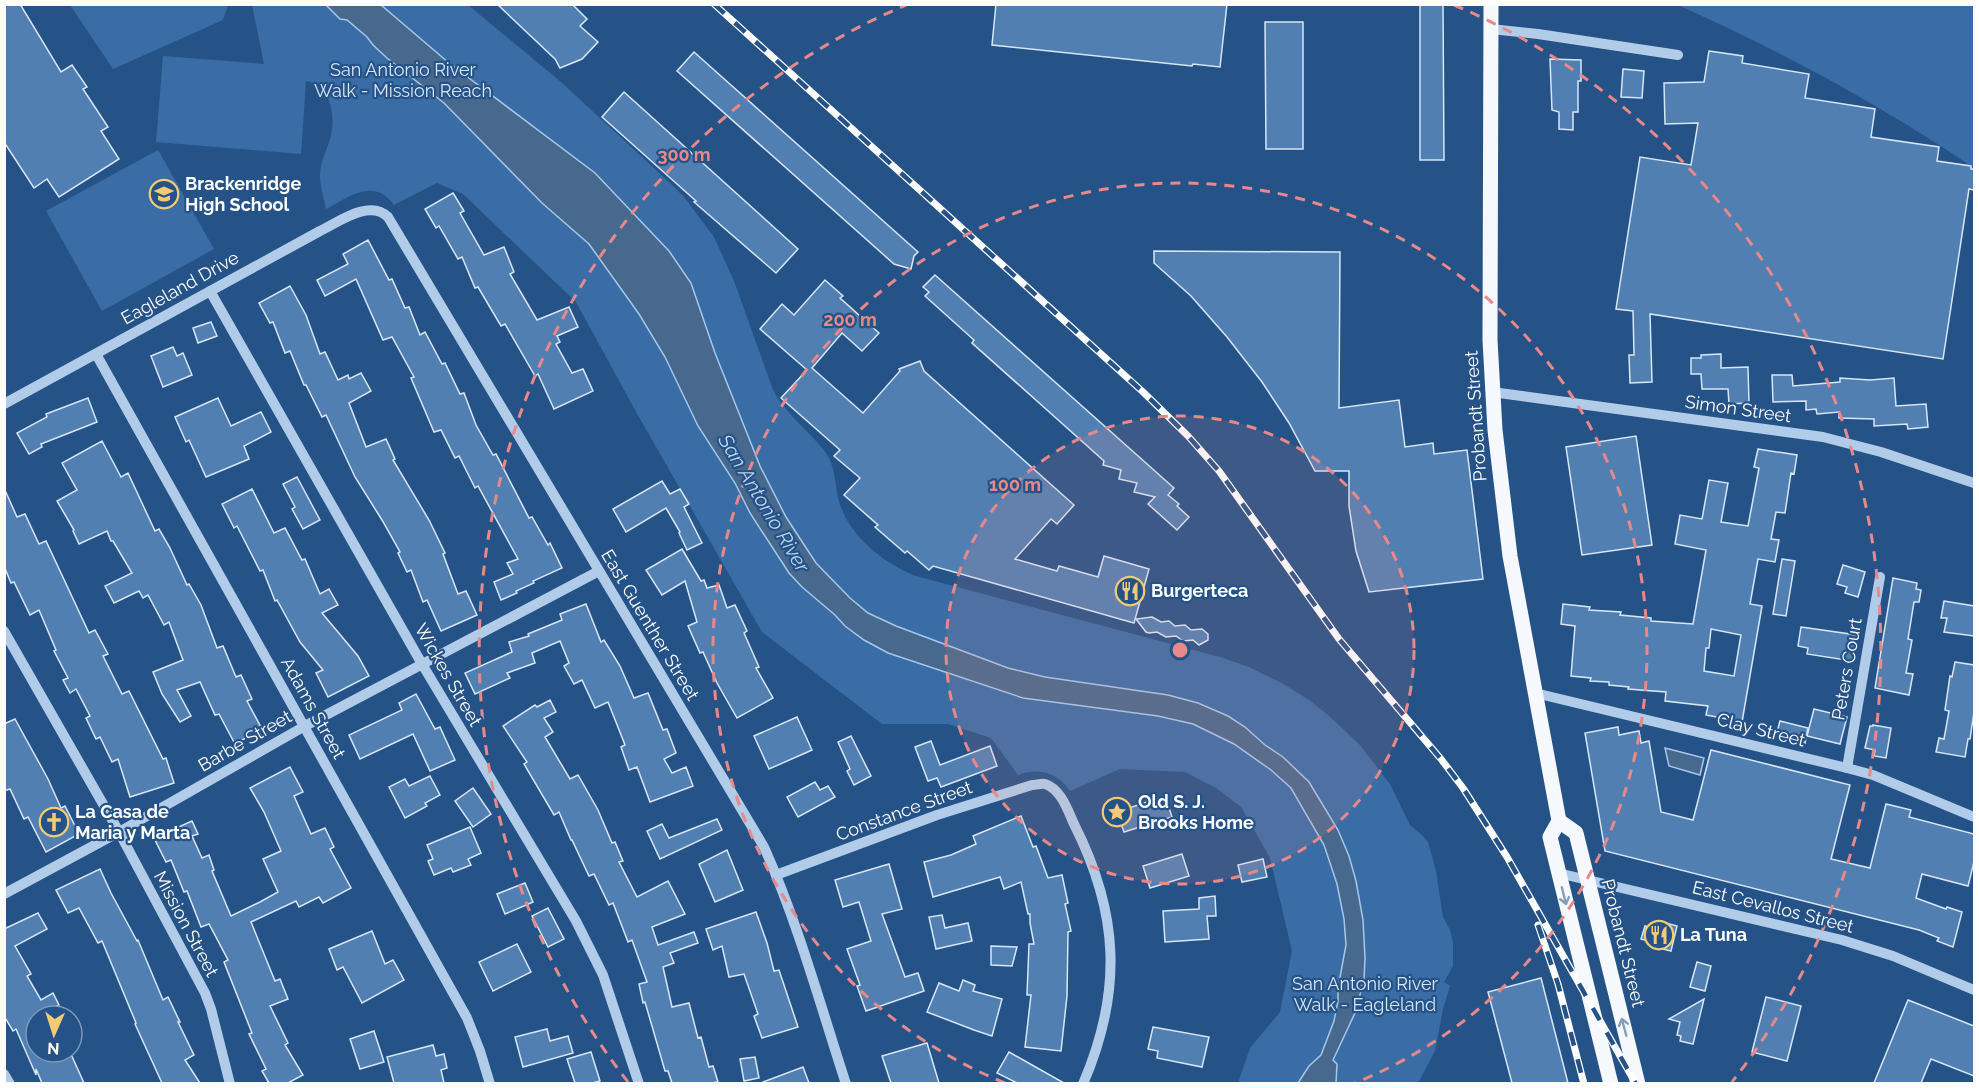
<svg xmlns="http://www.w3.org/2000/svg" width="1979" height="1088" font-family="Raleway,sans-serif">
  <rect width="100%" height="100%" fill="#255388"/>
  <g fill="#3a6da5">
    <path d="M70,5H228L223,20L113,69Z"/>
    <path d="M252,5H468L561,82L671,184L684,197L714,237L734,281L773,390C786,415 810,431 826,453C835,466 835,483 838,498C847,534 882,563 916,576L1220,657L1249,667L1282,683L1309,700L1328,715L1359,744L1390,784L1410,825L1422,835L1428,842L1436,871L1443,917L1450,930L1453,943V966L1444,982L1450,986L1443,1009L1435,1051L1418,1083H1238L1250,1048L1280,1012L1292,951L1270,858L1241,807L1216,788L1185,772L1120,769L1070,791C1058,773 1039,767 1018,775L991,738L948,724H882L762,632L635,410L576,302L463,194L437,183L394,205C374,177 349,197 326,209C323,196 318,180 321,166C323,156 329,145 331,135C336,114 330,85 306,81L301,154L156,142L163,56L264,64Z"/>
    <path d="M1678,5H1974V168C1881,105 1781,51 1678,5Z"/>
    <path d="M158,150L214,249L102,311L46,211Z"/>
  </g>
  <g fill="#48698e" stroke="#a6c7ea" stroke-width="1.5">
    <path d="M326,5H381L449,63L595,173L669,251L691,283L715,353L760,466L786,517L816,563L850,598L868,613L896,626L1008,668L1045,677L1168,695L1198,703L1228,716L1245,727L1265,745L1283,757L1309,782L1338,830L1349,856L1356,881L1363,920L1365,958L1364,980L1355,1013L1333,1060L1337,1064L1336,1083H1298L1309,1066L1321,1055L1334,1021L1338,1001V988L1346,945L1344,919L1337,884L1324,845L1291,788L1271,770L1234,744L1193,724L1158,716L1023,698L888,653L864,640L845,626L835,615L802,587L789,573L750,513L735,483L698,426L665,357L639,314L589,244L542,203L444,103L387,58L373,45L367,37L347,20L340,19Z"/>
    <path d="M1665,748L1704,758L1700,775L1669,766Z"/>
  </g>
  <g fill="#527fb2" stroke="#d6e6f7" stroke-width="1.5" fill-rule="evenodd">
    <path d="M4,4H20L61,72L72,65L87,87L83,89L108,127L101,131L119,159L59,197L47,179L34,188L4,142Z"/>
    <path d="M497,4H572L587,19L580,26L598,42L582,59L560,68L555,59Z"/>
    <path d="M996,4H1227L1220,67L1193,64L1192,66L992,45Z"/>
    <path d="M1420,4H1443L1444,160H1420Z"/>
    <path d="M1265,22H1303V149H1266Z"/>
    <path d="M1709,51L1743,56L1742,63L1809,74L1805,98L1875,109L1871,137L1939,147L1937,161L1971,166V169H1974V190L1969,189L1943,359L1650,314L1652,382L1630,383L1629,355H1634L1633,311L1616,309L1640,157L1691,165L1698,123L1665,124L1664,83L1704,82Z"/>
    <path d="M694,52L918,252L914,256L911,269L894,264L677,71Z"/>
    <path d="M1550,59L1581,60V81H1578V112H1573V130L1559,129V112L1552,110Z"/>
    <path d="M1623,69L1644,71L1642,98L1621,97Z"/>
    <path d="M624,92L798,249L776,273L694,202L696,201L602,117Z"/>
    <path d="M453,193L464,211L460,213L484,255L504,247L514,272L510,274L537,320L569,307L578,327L557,336L560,342L556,344L572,373L583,369L593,391L554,409L538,374L535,376L505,324L501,326L478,287L475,288L462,257L458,259L439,226L436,228L425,209Z"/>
    <path d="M368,240L389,280L392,279L405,308L409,307L420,335L425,332L442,364L445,363L460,394L464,393L476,425L493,455L496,454L529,518L532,517L548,545L550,543L562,568L533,581L534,583L516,591L517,593L501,600L494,582L513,574L507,563L518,559L478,486L475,488L459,456L455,458L441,430L434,432L411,378L414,377L392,337L383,340L356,279L325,296L317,280L348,264L343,254Z"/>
    <path d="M1154,251L1340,252L1339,408L1399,400L1405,447L1433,443L1434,454L1467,450L1483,579L1369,592L1356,551L1349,506V471H1315L1289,423L1262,382L1227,337L1191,296L1154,263Z"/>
    <path d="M935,275L1174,488L1168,495L1179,504L1177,506L1189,517L1177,530L1148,504L1155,497L1134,492L1137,483L1119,479L1121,470L1103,465L1104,461L972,343L974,340L925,296L929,292L923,287Z"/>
    <path d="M825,280L843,296L840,298L879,333L862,351L842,333L812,368L863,413L900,371L899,369L920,361L924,371L1074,505L1057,524L1051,519L1015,559L1057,571L1059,566L1098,577L1104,556L1149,569L1134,623L933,566L929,570L907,551L905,553L875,527L878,525L844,495L860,478L834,456L840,450L781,398L807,370L760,329L782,304L794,315Z"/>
    <path d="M290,286L306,315L320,354L325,352L338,380L348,375L349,379L361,373L371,391L349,403L366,447L386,439L395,459L393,460L429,520L445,553L443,554L458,594L466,591L477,615L441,631L427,600L423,602L411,570L407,572L398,553L400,552L382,520L355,477L326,415L322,417L306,385H304L290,351L285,353L273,322L270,323L259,303Z"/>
    <path d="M211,322L217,336L198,343L193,328Z"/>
    <path d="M173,347L177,356L183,353L192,375L163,387L151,356Z"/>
    <path d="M1721,354V368L1748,367L1749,403L1729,404L1728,389H1702L1701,374H1691V358H1701V355Z"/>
    <path d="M1772,375H1792L1793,386L1840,382V378L1870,380L1894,378L1896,406L1926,404L1928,427L1908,429L1907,424L1874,426V419L1839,418V412L1817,414L1816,409L1806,410V401L1773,402Z"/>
    <path d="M88,398L97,422L41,444L42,447L29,454L17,433L47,417L46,414Z"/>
    <path d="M218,398L231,426L261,412L271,432L244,446L249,459L206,477L189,440L186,442L175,417Z"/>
    <path d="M1636,436L1652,545L1582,555L1566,447Z"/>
    <path d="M102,441L121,477L128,473L155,531L159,529L170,548L187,585L189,584L201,605L217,648L223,646L236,677L241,675L252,699L247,701L262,729L235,744L219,714L215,715L200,682L177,690L191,716L180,722L162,694L153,672L183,660L169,622L164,625L148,595L143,598L139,591L114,603L105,586L132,573L113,541H111L107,531L79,544L73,531L74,530L57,501L77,490L62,463Z"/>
    <path d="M1758,449L1797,455L1794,474L1791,473L1785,513L1776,512L1771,539L1779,540L1775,562L1758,559L1750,604L1762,606L1742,722L1706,715L1708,706L1665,701L1666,692L1628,689L1629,687L1609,685V682L1590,681L1591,678L1571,676L1575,626L1561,624L1563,604L1590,607L1589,610L1621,612L1620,615L1651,618V621L1693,624L1706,550L1675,544L1680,515L1702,519L1709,480L1728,483L1721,522L1748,526L1759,468L1754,467ZM1711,629L1741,635L1734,676L1704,671L1706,648H1709Z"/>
    <path d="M297,477L320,520L303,529L292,509L295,507L283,484Z"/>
    <path d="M662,481L670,494L680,489L689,504L684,507L702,543L687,550L679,533L680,532L666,508L626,532L613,509Z"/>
    <path d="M4,488L17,517L25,514L39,544L46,541L89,633L95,630L108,654L103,656L122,694L129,691L163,759L166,758L174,783L130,797L118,759L112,762L100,737L96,739L86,718L90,716L76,689L70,693L63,680L68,678L54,651L56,650L39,610L30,615L14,582L11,583L4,566Z"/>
    <path d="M252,489L274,533L285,528L302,560L305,559L320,594L329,589L338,605L322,613L358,656L369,676L328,697L316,673L323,670L300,642L277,600L275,601L263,570L260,571L237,526L234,528L222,504Z"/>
    <path d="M682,549L701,581L704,580L707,588L719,585L727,608L735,605L747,631L744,633L759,667L756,668L773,698L737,718L717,683L703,652L700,653L688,626L697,622L685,581L662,595L646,570Z"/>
    <path d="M1782,559L1795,561L1786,616L1773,614Z"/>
    <path d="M1843,565L1865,572L1858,597L1845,593L1847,587L1837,584Z"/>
    <path d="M1893,578L1917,583L1916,589L1921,590L1919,602H1914L1908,639L1912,640L1906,673L1913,674L1909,695L1875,688Z"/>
    <path d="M1944,601L1974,606V636L1944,632L1947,618H1941Z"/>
    <path d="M586,604L601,642L604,640L620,666L634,698L648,693L663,730L667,729L676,753L664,759L672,773L686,767L693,786L650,802L637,767L629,770L621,747L625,745L608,702L595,708L582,680L574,684L564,666L569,663L560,641L532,653L535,663L507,673L510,678L475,694L465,673L512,652L509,642L529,636L528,634L562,620L560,614Z"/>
    <path d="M1152,617L1161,622L1169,621L1175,626L1185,625L1191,630L1202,629L1208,634V640L1199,645L1193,640L1183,641L1176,636L1166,637L1157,632L1149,633L1146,632L1136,619Z"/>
    <path d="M1801,627L1857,635L1852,661L1807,654L1808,648L1798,646Z"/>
    <path d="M1955,662L1974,665V712L1970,739H1968L1965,757L1936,752L1939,738L1944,739L1949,711L1945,710L1950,676L1952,677Z"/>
    <path d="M416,694L435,729L440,727L455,760L430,771L413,734L360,759L349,735L402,710L399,703Z"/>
    <path d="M550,700L556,712L544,718L553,732L545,737L570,779L578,775L598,810L612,843L615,842L623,861L619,862L637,897L668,881L685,914L652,927L658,945L694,932L698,943L670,953L674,963L663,967L672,1007L689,1003L698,1038L701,1037L709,1067L713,1066L718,1082L711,1083H672L668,1071H665L645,1002L643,1003L639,984L647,982L632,940L628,942L613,903L609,905L594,874L589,876L572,840H571L559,812L554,815L524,764L527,762L503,726L535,705L537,707Z"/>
    <path d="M1814,709L1847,717L1840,744L1807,736Z"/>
    <path d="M797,717L812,750L769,769L754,736Z"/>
    <path d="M15,719L48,779L61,808L65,806L79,834L46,852L28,817L24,819L10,789L4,791V724Z"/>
    <path d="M1780,721L1808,728L1805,743L1776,736Z"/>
    <path d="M1873,725L1891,728L1886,758L1874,756L1875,750L1865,748L1870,726H1873Z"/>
    <path d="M1618,727L1619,735L1639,731L1641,743L1649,741L1661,812L1693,820L1711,750L1850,785L1831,859L1870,868L1886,804L1911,810L1909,817L1974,834V862L1968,886L1922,874L1916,898L1946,909L1947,907L1962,912L1953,947L1937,941L1939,938L1919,930L1605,851L1585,733Z"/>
    <path d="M851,736L871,776L854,785L847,771L850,769L838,742Z"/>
    <path d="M931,741L940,765L990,746L997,766L941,787L937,778L928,781L915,747Z"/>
    <path d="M290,767L303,792L294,796L311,834L325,828L334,847L330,849L351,888L323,903L319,897L299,907L296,901L251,922L275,981L280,979L288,999L270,1006L288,1043L285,1045L303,1075L288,1083H269L262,1071L266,1069L249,1034L252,1033L224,962L228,960L209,924L201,927L187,891L184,892L171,860L166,862L154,838L192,821L198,834L192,836L202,858L209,855L214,870L212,871L231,916L260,902L278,892L263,859L281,851L264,812L250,788Z"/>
    <path d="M430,776L440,795L425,803L427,806L405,818L389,787L405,779L409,786Z"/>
    <path d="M815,782L820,790L828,786L835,797L798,817L787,797Z"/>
    <path d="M473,788L491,814L473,827L455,801Z"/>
    <path d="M1165,796L1172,817L1124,832L1117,812Z"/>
    <path d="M1021,816L1033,847L1036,846L1048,878L1062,875L1068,903L1065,904L1071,931L1068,932L1067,996L1061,1051L1025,1047L1031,995H1027L1029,944H1034L1030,923V914H1028L1021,882L1004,889L1000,877L933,897L924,862L951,855L976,844L973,836Z"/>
    <path d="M717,819L722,830L660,859L647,831L662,824L669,838Z"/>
    <path d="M470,827L481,853L468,859L471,865L453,872L451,868L434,875L428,861L433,859L427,845Z"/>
    <path d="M727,850L743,890L715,902L699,864Z"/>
    <path d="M1182,854L1189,876L1150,888L1143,866Z"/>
    <path d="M1263,859L1267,877L1242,882L1238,865Z"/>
    <path d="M889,864L902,909L882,914L905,977L918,973L924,991L866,1011L857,986L860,985L847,949L871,941L859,902L843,907L835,880Z"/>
    <path d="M100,869L111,893L137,941L138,940L163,1000L168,997L180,1022H178L194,1055L185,1060L200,1083H162L135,1024L136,1023L102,941L98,943L79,908L68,913L56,890Z"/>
    <path d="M525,883L533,902L505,914L497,894Z"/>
    <path d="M1215,896L1216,916H1207L1209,939L1165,942L1163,911L1199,909V898Z"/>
    <path d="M548,908L564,939L548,947L532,916Z"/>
    <path d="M756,912L767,943L774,971L779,970L798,1027L762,1038L754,1016L758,1014L744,974L729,977L722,946L713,950L706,929Z"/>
    <path d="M38,913L47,929L15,946L31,974L27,976L41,1000L53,993L59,1005L36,1016V1052H70L84,1083H42L36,1069V1075L16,1029L13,1031L4,1016V929Z"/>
    <path d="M942,915L945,928L968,923L972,941L936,949L929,917Z"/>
    <path d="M1662,922L1677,926L1671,951L1659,948V944L1641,939L1645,926L1660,930Z"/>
    <path d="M372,931L385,964L393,960L404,980L362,1003L343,967L337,970L329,949Z"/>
    <path d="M517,944L531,972L493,991L479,962Z"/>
    <path d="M991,946L1017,947L1012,966L991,965Z"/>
    <path d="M1697,962L1711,966L1705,991L1690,987Z"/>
    <path d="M1541,978L1568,1083H1512L1488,992Z"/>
    <path d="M963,980L975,985L973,991L1002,999L992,1036L974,1030L927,1012L939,983L959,991Z"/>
    <path d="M1766,997L1801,1006L1787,1061L1752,1052Z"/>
    <path d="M1704,999L1693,1044L1680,1041L1681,1036L1677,1035L1680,1022L1669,1019Z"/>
    <path d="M1908,1000L1974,1026V1076L1931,1059L1921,1083H1874Z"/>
    <path d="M1153,1027L1209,1037L1202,1067L1157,1058L1158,1051L1148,1049Z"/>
    <path d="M547,1029L550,1041L568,1036L573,1053L523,1067L515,1037Z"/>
    <path d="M374,1031L384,1062L360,1069L350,1039Z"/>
    <path d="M927,1043L939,1083H891L882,1056Z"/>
    <path d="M433,1045L436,1056L444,1054L447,1068L441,1070L444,1083H394L387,1057Z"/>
    <path d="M591,1052L600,1081L592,1083H575L567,1059Z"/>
    <path d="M1009,1052L1032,1065L1064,1083H1017L997,1073Z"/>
    <path d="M755,1057L759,1078L744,1081L740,1059Z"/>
    <path d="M803,1067L809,1083H763V1082Z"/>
  </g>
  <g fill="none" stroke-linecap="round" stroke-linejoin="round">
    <g stroke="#b1cce9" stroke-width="10">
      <path d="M1491,29L1538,34L1678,55"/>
      <path d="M210,291L422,664L576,921L603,975L639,1084"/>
      <path d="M96,354L467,1018L480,1051L490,1084"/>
      <path d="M1492,392L1823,437L1881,452L1974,483"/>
      <path d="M4,404L320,231C339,222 369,199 388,217L764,847C798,923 820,1004 846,1084"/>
      <path d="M4,631L119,832L205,993L211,1009L230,1084"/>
      <path d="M1535,693L1847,768L1873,775L1974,817"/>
      <path d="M1847,768L1880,577"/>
      <path d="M1558,873L1842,940L1893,956L1974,990"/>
      <path d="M776,875L937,815L1032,785C1036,785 1042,783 1045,784C1061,789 1068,811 1074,824C1119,913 1123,991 1083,1084"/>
      <path d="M4,894L119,832L305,726L599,571"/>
      <path d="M4,1074L10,1084"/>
    </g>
    <g stroke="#f5f9fe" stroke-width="15">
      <path d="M1491,4L1490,340L1495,430L1510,556L1559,821L1550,837L1611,1084"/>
      <path d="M1559,821L1576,833L1638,1084"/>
    </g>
    <g stroke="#fff" stroke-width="7">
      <g id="rail">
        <path d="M714,4L1142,391L1188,436L1219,471L1339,639L1441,759L1463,788L1507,857L1636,1084"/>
        <path d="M1538,925L1558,984L1584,1084"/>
      </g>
    </g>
    <use href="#rail" stroke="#255388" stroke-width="4.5" stroke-dasharray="14" stroke-linecap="butt"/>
  </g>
  <defs><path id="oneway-shaft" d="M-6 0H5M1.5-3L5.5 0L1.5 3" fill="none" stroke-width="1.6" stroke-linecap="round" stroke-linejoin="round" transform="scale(1.5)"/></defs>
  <g stroke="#839ebd">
    <use href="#oneway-shaft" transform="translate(1564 896) rotate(76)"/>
    <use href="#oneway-shaft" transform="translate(1624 1027) rotate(-105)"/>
  </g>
  <circle cx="1180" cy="650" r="234" fill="#e88989" fill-opacity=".12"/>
  <g fill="none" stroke="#e88989" stroke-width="3" stroke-dasharray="10 8">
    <circle cx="1180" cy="650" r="234"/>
    <path d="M1005 1083A467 467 0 1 1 1355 1083"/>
    <path d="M628 1082A701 701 0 0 1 906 5M1454 5A701 701 0 0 1 1732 1082"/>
  </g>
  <defs>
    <g id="school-ring" transform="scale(1.5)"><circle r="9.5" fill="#255388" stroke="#f3cb76" stroke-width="1.5"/><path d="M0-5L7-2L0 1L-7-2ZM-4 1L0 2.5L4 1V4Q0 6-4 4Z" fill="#f3cb76"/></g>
    <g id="restaurant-ring" transform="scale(1.5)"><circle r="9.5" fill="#255388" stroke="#f3cb76" stroke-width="1.5"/><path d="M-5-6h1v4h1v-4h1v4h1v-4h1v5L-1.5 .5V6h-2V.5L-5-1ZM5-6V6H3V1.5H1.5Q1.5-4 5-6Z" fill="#f3cb76"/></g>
    <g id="sight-ring" transform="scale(1.5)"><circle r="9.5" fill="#255388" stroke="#f3cb76" stroke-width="1.5"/><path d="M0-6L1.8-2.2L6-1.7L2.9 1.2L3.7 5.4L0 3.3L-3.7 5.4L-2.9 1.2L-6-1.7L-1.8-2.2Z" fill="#f3cb76"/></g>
    <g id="church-ring" transform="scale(1.5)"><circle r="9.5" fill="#255388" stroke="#f3cb76" stroke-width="1.5"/><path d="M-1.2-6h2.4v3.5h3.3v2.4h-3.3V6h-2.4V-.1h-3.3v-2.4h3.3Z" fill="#f3cb76"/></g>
  </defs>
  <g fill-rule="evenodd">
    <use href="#school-ring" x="164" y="194"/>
    <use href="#restaurant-ring" x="1130" y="591"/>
    <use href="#sight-ring" x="1117" y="812"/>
    <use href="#church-ring" x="54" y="822"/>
    <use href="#restaurant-ring" x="1659" y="935"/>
  </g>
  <g text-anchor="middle" stroke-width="4.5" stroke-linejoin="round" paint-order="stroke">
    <g font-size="18" fill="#d6e6f7" stroke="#255388">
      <text x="403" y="76">San Antonio River<tspan x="403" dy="21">Walk - Mission Reach</tspan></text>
      <text x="1365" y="990">San Antonio River<tspan x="1365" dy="21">Walk - Eagleland</tspan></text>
    </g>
    <g font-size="18" font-weight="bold" fill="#fff" stroke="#255388" text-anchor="start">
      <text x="185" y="190">Brackenridge<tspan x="185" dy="21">High School</tspan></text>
      <text x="1151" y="597">Burgerteca</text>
      <text x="1138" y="808">Old S. J.<tspan x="1138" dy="21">Brooks Home</tspan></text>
      <text x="75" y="818">La Casa de<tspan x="75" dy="21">Maria y Marta</tspan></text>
      <text x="1680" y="941">La Tuna</text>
    </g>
    <g font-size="18" fill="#fff" stroke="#255388">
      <text transform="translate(180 288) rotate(-29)" y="6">Eagleland Drive</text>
      <text transform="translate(1738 409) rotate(8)" y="6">Simon Street</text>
      <text transform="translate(1476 416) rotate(-94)" y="6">Probandt Street</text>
      <text transform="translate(650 625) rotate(59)" y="6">East Guenther Street</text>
      <text transform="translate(1847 669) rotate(-80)" y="6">Peters Court</text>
      <text transform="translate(448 675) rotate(60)" y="6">Wickes Street</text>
      <text transform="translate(313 708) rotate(61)" y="6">Adams Street</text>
      <text transform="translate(1761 730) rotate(14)" y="6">Clay Street</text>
      <text transform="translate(245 741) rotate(-30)" y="6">Barbe Street</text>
      <text transform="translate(904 811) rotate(-20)" y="6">Constance Street</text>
      <text transform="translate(1773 907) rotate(14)" y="6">East Cevallos Street</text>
      <text transform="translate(186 924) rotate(62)" y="6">Mission Street</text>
      <text transform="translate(1623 943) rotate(76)" y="6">Probandt Street</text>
    </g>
    <g font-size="20" font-style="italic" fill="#bdd6f0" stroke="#255388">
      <text transform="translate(764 503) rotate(59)" y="7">San Antonio River</text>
    </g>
  </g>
  <circle cx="1180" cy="650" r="9" fill="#e88989" stroke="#255388" stroke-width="3"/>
  <g font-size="18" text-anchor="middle" font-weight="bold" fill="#e88989" stroke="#255388" stroke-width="4.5" stroke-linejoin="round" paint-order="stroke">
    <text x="684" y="161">300 m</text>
    <text x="850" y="326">200 m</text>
    <text x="1015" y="491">100 m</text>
  </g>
  <rect width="1979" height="1088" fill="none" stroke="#ffffff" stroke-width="12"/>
  <g transform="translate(54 1034) rotate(183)"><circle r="28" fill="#255388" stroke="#7c98b8" stroke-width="1.5"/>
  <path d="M0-4.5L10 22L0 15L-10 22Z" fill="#f3cb76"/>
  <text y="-9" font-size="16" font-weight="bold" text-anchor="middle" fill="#ffffff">N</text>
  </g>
</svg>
